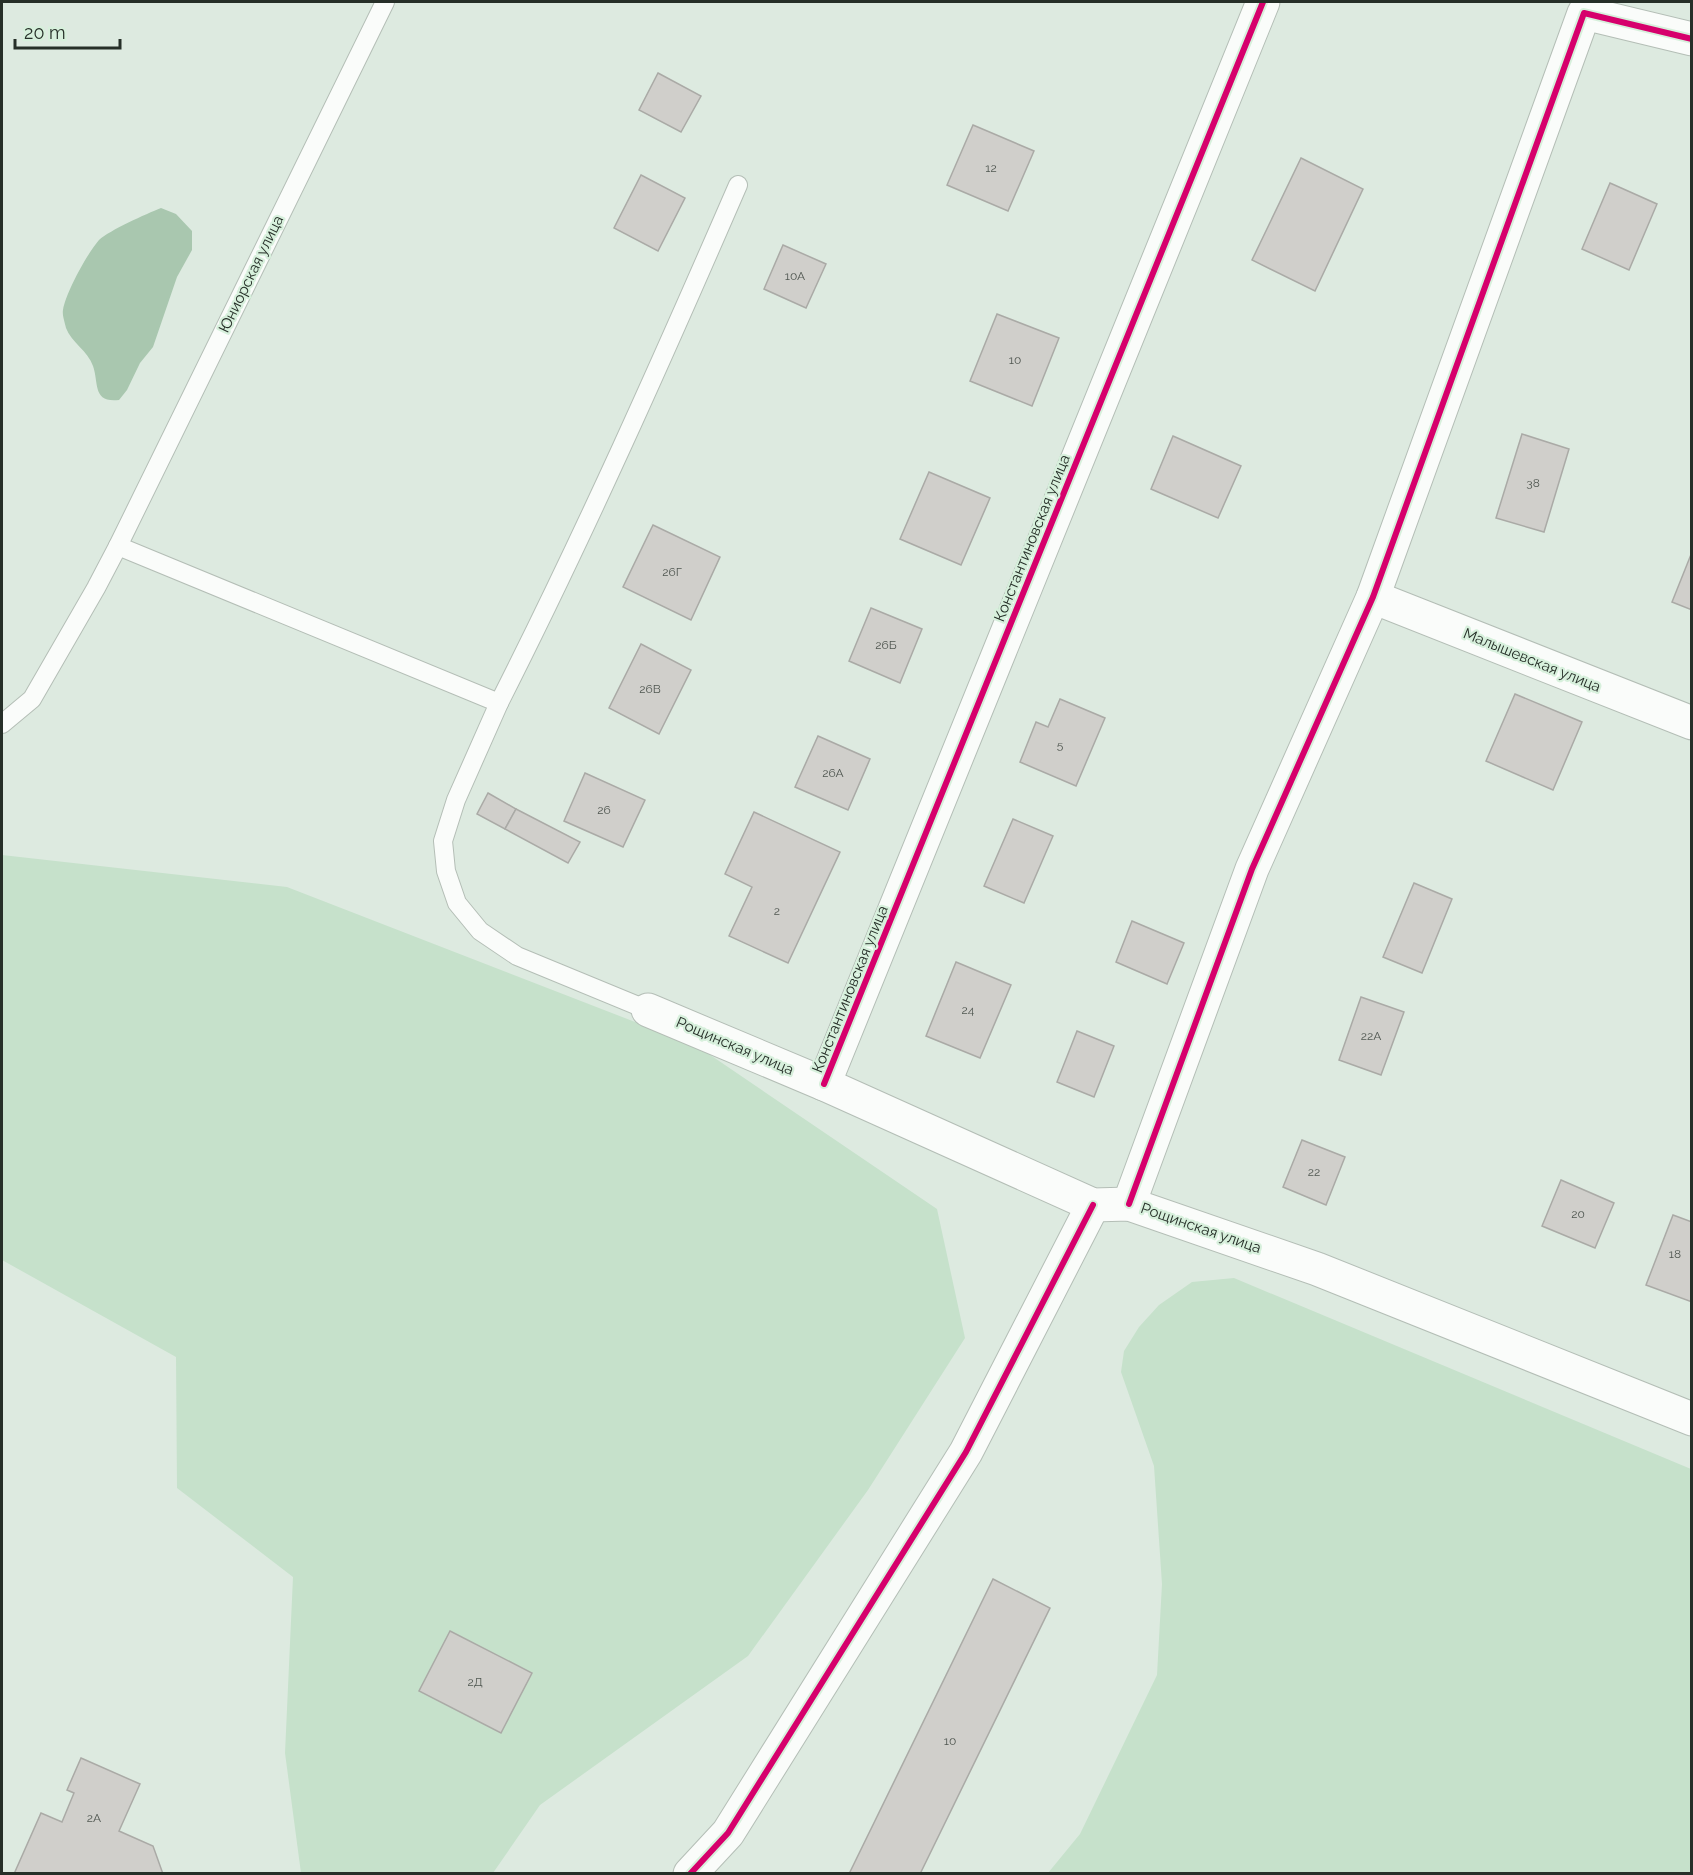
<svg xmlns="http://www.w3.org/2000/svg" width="1693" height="1875" font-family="Raleway,sans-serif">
  <rect width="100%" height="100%" fill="#ddeae0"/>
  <g fill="#c6e1cb">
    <path d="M2,855L287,887L697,1046L937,1209L965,1338L868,1490L748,1656L540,1805L493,1873H301L285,1753L293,1577L177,1488L176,1357L2,1260Z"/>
    <path d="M1234,1278L1691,1469V1873H1048L1080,1834L1157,1675L1162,1584L1154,1466L1121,1372L1124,1351L1139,1327L1159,1305L1192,1282Z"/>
  </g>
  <path fill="#a9c7af" d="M161,208L176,214L192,231V250L177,277L153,347L140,363L127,390L119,400C92,403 99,383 93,366C88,351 71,342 66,328C65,323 62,315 63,310C66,292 87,254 99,240C110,230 146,214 161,208Z"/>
  <g fill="#d0cfcb" stroke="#aaaaa6" stroke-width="1.5">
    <path d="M658,73L701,96L681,132L639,110Z"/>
    <path d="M973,125L1034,151L1008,211L947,185Z"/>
    <path d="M1301,158L1363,189L1315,291L1252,260Z"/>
    <path d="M641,175L685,198L658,251L614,228Z"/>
    <path d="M1610,183L1657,204L1629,270L1582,249Z"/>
    <path d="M783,245L826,264L806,308L764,289Z"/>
    <path d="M997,314L1059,338L1032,406L970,381Z"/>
    <path d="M1522,434L1569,449L1544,532L1496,518Z"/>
    <path d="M1173,436L1241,466L1218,518L1151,489Z"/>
    <path d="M929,472L990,498L961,565L900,539Z"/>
    <path d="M653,525L720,557L691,620L623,587Z"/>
    <path d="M1692,552V610L1672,602Z"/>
    <path d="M871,608L922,629L900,683L849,661Z"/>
    <path d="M641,644L691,670L659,734L609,708Z"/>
    <path d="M1515,694L1582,722L1553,790L1486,761Z"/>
    <path d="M1060,699L1105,718L1076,786L1020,762L1036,722L1048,727Z"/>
    <path d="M818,736L870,759L848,810L795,787Z"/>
    <path d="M585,773L645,800L623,847L564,821Z"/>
    <path d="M488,793L516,809L505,829L477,814Z"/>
    <path d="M516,809L580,842L568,863L505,829Z"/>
    <path d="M754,812L840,852L788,963L729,936L752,887L725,874Z"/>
    <path d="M1013,819L1053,836L1024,903L984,886Z"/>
    <path d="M1414,883L1452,899L1422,973L1383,957Z"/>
    <path d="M1132,921L1184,943L1167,984L1116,962Z"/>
    <path d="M956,962L1011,985L980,1058L926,1036Z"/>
    <path d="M1361,997L1404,1012L1381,1075L1339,1060Z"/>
    <path d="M1077,1031L1114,1046L1094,1097L1057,1082Z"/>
    <path d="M1302,1140L1345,1157L1326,1205L1283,1187Z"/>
    <path d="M1561,1180L1614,1203L1595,1248L1542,1226Z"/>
    <path d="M1673,1215L1692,1222V1302L1646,1285Z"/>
    <path d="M993,1579L1050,1608L920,1874H849Z"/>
    <path d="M450,1631L532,1673L501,1733L419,1691Z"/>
    <path d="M81,1758L140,1784L119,1831L153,1846L163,1874H14L41,1813L62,1822L74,1793L67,1790Z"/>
  </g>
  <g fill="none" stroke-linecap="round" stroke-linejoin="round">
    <g stroke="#b4beb6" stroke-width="20">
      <g id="lane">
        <path d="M118,546L385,2"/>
        <path d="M499,703C585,533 662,360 738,185"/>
        <path d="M2,724L32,699L96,588L118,546L499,703L456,800L443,841L446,871L457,903L480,931L517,956L648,1010"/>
      </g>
    </g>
    <g stroke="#b4beb6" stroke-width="35">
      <g id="street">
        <path d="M1373,597L1692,723"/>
        <path d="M648,1010L824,1084L1093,1205L1129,1204L1317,1269L1692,1419"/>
        <path d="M824,1084L1263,2"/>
        <path d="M1129,1204L1252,869L1373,597L1584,13L1692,39"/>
        <path d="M690,1874L728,1833L966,1452L1093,1205"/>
      </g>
    </g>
    <use href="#lane" stroke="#fafcfa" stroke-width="18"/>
    <use href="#street" stroke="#fafcfa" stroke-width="33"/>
    <g stroke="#d7f0dc" stroke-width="10">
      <g id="cycleway">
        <path d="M824,1084L1263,2"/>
        <path d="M1129,1204L1252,869L1373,597L1584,13L1692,39"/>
        <path d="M690,1874L728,1833L966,1452L1093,1205"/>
      </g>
    </g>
    <use href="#cycleway" stroke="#d6006c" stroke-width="6"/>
  </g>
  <g text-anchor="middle" stroke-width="4.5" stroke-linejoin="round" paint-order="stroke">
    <g font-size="12" fill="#505751">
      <text x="991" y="172">12</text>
      <text x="795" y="280">10А</text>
      <text x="1015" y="364">10</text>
      <text x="1533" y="487">38</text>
      <text x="672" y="576">26Г</text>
      <text x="886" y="649">26Б</text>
      <text x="650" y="693">26В</text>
      <text x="1060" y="749">5</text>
      <text x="833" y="777">26А</text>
      <text x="604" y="814">26</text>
      <text x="777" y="915">2</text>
      <text x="968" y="1014">24</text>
      <text x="1371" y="1040">22А</text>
      <text x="1314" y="1176">22</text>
      <text x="1578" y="1218">20</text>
      <text x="1675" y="1258">18</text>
      <text x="475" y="1686">2Д</text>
      <text x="950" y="1745">10</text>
      <text x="94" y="1822">2А</text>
    </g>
    <g font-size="15" fill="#262f28" stroke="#d7f0dc">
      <text transform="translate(251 274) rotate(-64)" y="5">Юниорская улица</text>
      <text transform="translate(1032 538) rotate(-68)" y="5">Константиновская улица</text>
      <text transform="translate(1532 660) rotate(22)" y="5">Малышевская улица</text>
      <text transform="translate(850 989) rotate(-68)" y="5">Константиновская улица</text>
      <text transform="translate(735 1046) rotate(23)" y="5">Рощинская улица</text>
      <text transform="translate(1201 1228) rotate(19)" y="5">Рощинская улица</text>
    </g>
  </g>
  <rect width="1693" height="1875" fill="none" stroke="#262f28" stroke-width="6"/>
  <path d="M15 39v9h105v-9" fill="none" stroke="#262f28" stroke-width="3"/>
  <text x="24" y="39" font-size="18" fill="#262f28" stroke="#d7f0dc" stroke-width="4.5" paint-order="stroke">20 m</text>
</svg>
